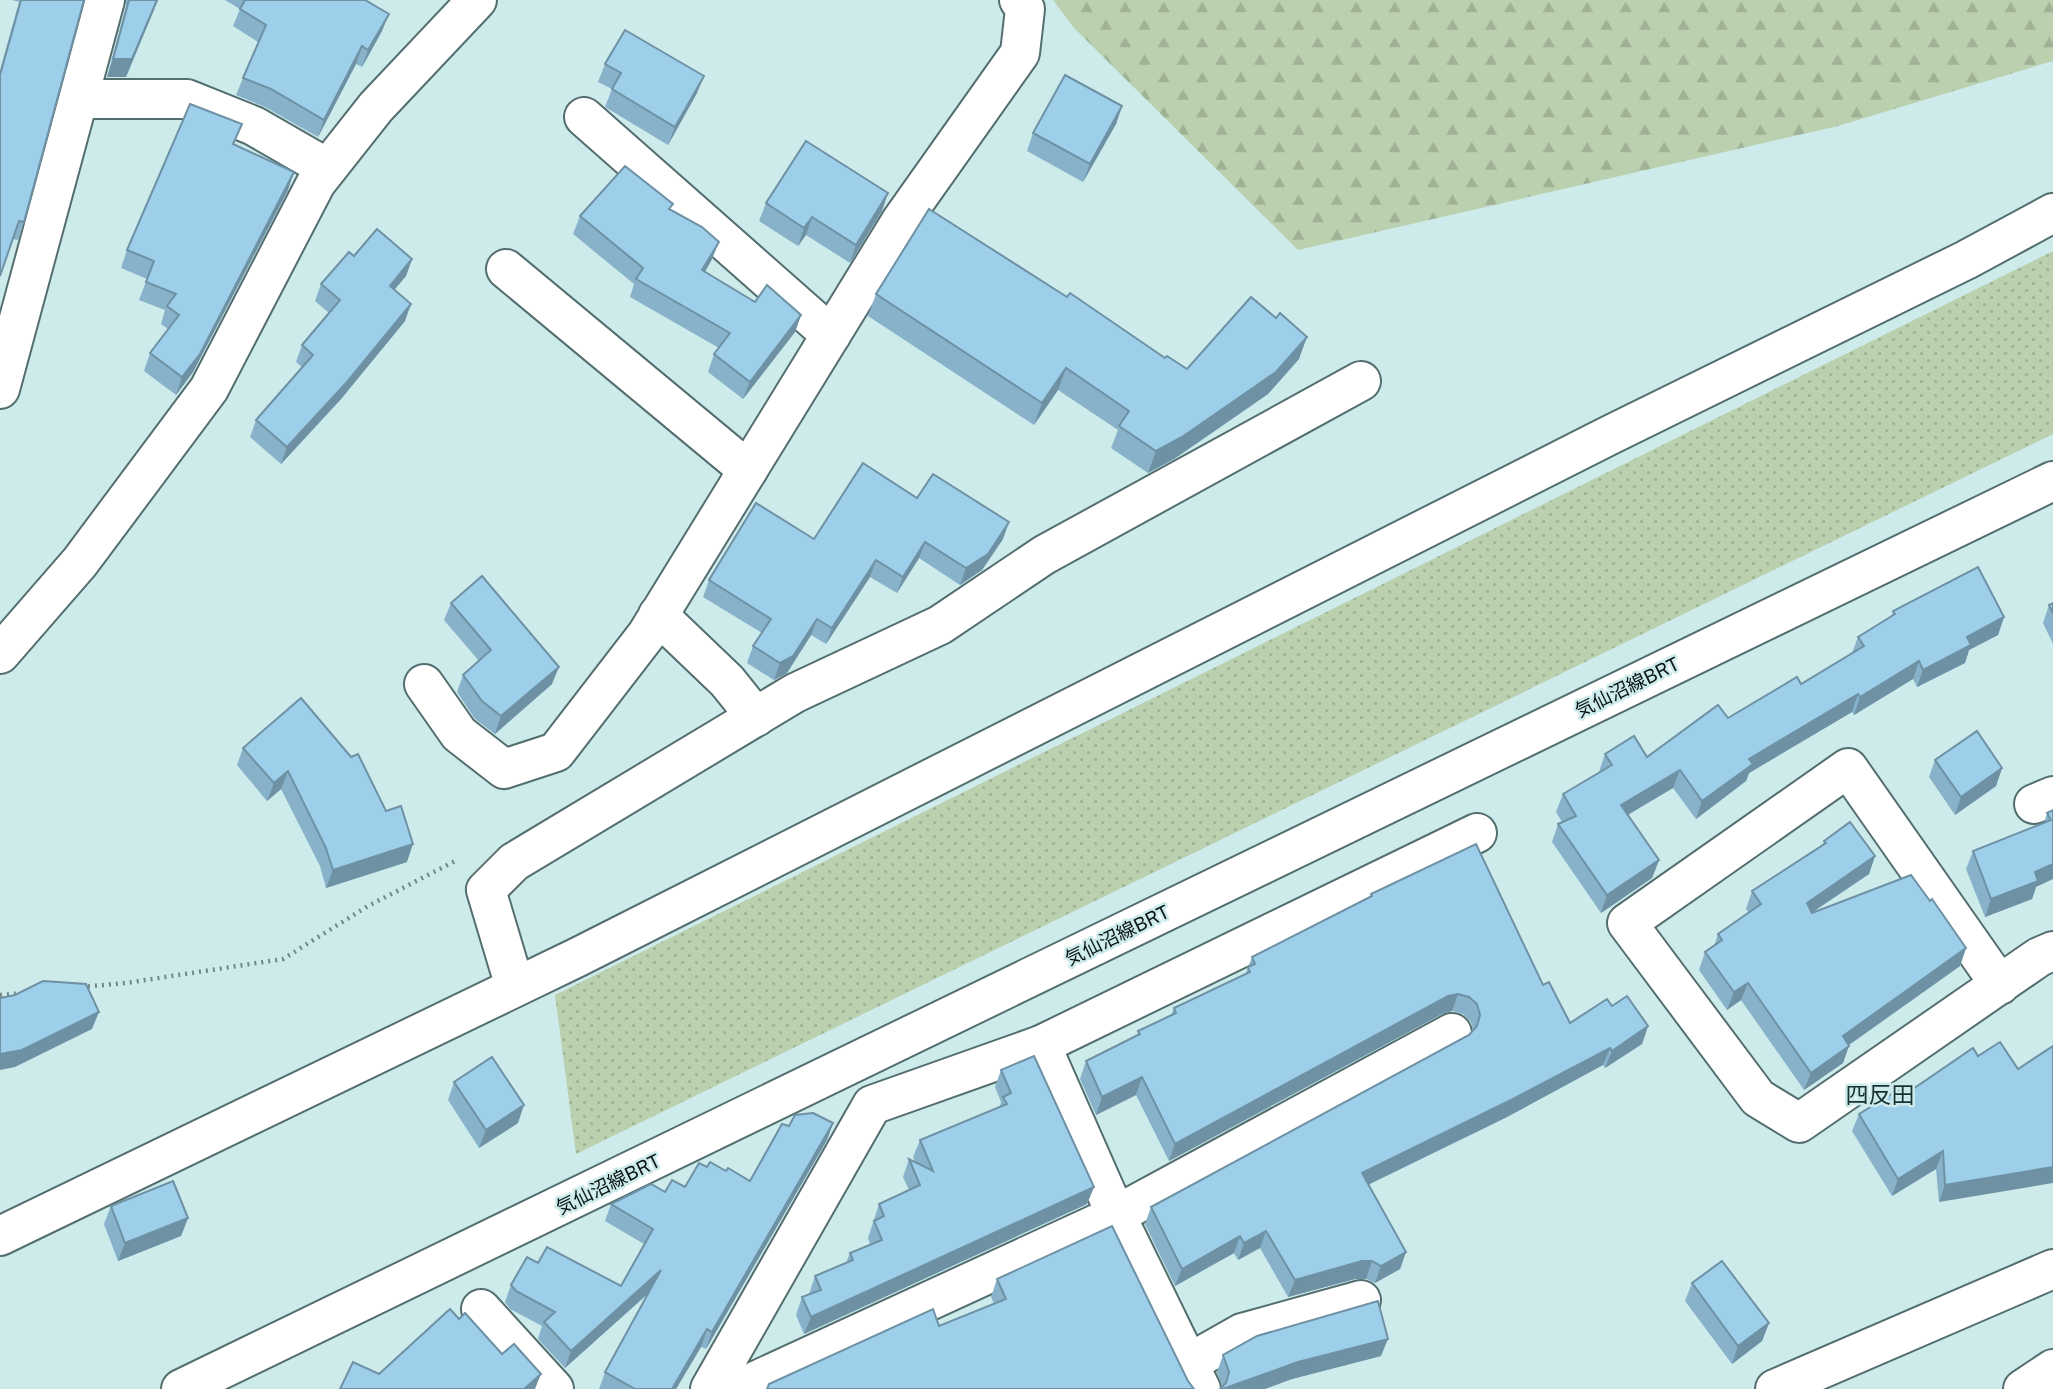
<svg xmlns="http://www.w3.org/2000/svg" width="2053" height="1389" font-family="'Public Sans','Noto Sans JP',sans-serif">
  <defs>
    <pattern id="grass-dots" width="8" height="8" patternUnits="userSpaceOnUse" patternTransform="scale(1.75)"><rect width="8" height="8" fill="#bbd0af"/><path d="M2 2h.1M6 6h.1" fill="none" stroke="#9fb296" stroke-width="1.8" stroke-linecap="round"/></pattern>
    <pattern id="forest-firs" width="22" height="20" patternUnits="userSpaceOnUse" patternTransform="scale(1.75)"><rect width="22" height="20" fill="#bbd0af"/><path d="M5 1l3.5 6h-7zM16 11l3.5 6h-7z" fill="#9fb296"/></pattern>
  </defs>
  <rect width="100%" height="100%" fill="#ceebec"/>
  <path fill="url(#grass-dots)" d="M2053,251V434L576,1154L555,995Z"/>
  <path fill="url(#forest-firs)" d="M1053,0H2053V61L1838,126L1298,250L1074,28Z"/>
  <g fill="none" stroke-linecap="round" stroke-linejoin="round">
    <g stroke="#546e6f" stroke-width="42">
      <g id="minor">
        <path d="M79,99H187L254,126L327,168"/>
        <path d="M584,117L831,335"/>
        <path d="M506,269L748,470"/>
        <path d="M0,389L105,0"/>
        <path d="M658,615L727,681L756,717"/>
        <path d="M0,654L80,562L209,389L316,183L376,107L477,0"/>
        <path d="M424,684L459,734L504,769L556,752L647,634L901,221L1020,53L1025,9L1019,0"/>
        <path d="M2034,804L2053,796"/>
        <path d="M2000,985L1848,768L1627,923L1758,1098L1799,1123L2039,957L2053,951"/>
        <path d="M515,987L486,890L514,862L795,693L940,625L1044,555L1361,381"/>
        <path d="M1041,1045L1116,1215L1201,1389"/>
        <path d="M0,1236L578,957L1610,435L1966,260L2053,213"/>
        <path d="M481,1309L554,1389"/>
        <path d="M1189,1363L1242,1333L1361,1300"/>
        <path d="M181,1389C806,1089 1428,782 2053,481"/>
        <path d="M710,1389L872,1105L1041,1045L1477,833"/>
        <path d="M738,1389L1116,1215L1452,1033"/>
        <path d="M1775,1389L2053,1269"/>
        <path d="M2023,1389L2053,1369"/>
      </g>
    </g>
    <g stroke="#738787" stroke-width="4.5" stroke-dasharray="2 5" stroke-linecap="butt">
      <path d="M81,987L126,983L283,959L368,906L457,860"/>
      <path d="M0,995L24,993"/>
    </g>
    <use href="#minor" stroke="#fff" stroke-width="38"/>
  </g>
  <g fill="#87b2c9">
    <path d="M12,0H84L24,222L18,240L12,239L0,276V70L19,2Z"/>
    <path d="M126,0H158L126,77H107L126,6Z"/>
    <path d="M225,0H365L382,31L362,67L356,64L318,137L265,107L236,95L258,42L233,26L240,9Z"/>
    <path d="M605,64L697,93L668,145L605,107L612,89L598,82Z"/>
    <path d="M1122,106L1116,124L1083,182L1027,151L1033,133Z"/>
    <path d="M234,144L288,190L193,372L176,395L144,371L150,353L168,329L161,324L165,310L139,300L147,279L121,268L127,250Z"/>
    <path d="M766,203L882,211L850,263L806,235L798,246L759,221Z"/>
    <path d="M671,210L712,259L705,272L755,302L801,315L795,332L743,399L708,372L714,354L719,348L630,297L634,284L573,234L580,216Z"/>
    <path d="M354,256L412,259L406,276L394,290L405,321L341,399L281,464L250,437L256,420L302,367L296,362L302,345L329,313L315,301L321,284Z"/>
    <path d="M876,294L1067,297L1165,358L1187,369L1299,359L1268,394L1174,459L1148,473L1111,448L1118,430L1058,390L1034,425L868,316Z"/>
    <path d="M917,498L1003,539L982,570L960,585L919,558L897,593L870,577L826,644L811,635L787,673L774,680L747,663L753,646L762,633L703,597L709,580Z"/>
    <path d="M451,603L552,684L495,734L475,719L457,692L463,675L479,661L444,620Z"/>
    <path d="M2053,603V644L2043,623L2049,605Z"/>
    <path d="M1893,611L2004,617L1998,635L1969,650L1965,663L1917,687L1913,679L1854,715L1852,712L1749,773L1746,781L1696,819L1673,788L1628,815L1659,860L1652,878L1601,913L1552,842L1558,824L1562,822L1556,812L1563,794L1599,772L1605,754L1647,757L1801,684L1852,653L1858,637L1891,617Z"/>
    <path d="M301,698L407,862L326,888L320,866L281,789L267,801L237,765L243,748Z"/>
    <path d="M1935,760L2002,768L1996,786L1955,815L1929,777Z"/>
    <path d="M2053,810L2036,887L2032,899L1985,917L1966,869L1973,851L2044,823L2047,813Z"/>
    <path d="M1824,841L1875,856L1869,874L1812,913L1966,948L1960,966L1849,1045L1843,1063L1804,1090L1741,1000L1727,1010L1699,970L1705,952L1714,946L1718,934L1749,913L1746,909L1752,891L1823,844Z"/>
    <path d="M1371,894L1543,985L1570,1023L1612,1006L1648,1026L1642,1044L1605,1068L1603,1065L1505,1118L1368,1185L1406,1252L1400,1269L1375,1283L1366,1279H1355L1288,1297L1260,1248L1238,1260L1234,1253L1175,1286L1145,1224L1151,1207L1469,1035L1473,1030L1471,1022L1463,1014L1452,1011L1442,1014L1169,1161L1136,1095L1096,1115L1080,1079L1086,1061L1137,1035L1138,1031L1171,1015L1174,1008L1245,975L1252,957L1370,897Z"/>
    <path d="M1978,1056L2018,1069L1939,1202L1936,1169L1892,1196L1852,1131L1859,1114L1907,1093Z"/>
    <path d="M1001,1070L1094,1187L1087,1204L804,1334L796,1315L802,1297L809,1294L815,1276L846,1263L850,1253L870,1244L868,1238L879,1204L909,1190L903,1177L909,1159L915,1162L913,1157L920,1140L1000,1107L1001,1102L995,1087Z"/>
    <path d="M454,1082L518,1123L479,1148L448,1100Z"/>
    <path d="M833,1123L827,1140L706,1349L701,1347L676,1389H599L605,1372L649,1293L565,1368L538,1339L542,1326L510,1309L505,1302L511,1285L538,1263L621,1286L644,1244L605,1221L611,1204L685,1187L707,1167L726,1171L750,1181L789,1126Z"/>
    <path d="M111,1206L188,1218L181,1236L118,1261L104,1224Z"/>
    <path d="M997,1279L1188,1381L939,1326L994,1304L991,1297Z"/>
    <path d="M1692,1283L1769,1323L1762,1341L1732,1364L1685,1301Z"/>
    <path d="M1223,1355L1381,1356L1292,1379L1222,1387L1217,1372Z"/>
  </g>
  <g fill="#6e91a4">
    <path d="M157,0H158L126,77H107L113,59Z"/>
    <path d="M389,14L382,31L362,67L368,50Z"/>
    <path d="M362,46L356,64L318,137L324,120Z"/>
    <path d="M704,76L697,93L668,145L675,127Z"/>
    <path d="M1122,106L1116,124L1083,182L1090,164Z"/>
    <path d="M294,172L288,190L193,372L176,395L182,377Z"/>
    <path d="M888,193L882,211L850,263L856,245Z"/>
    <path d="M812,217L806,235L798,246L804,228Z"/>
    <path d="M719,242L712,259L696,288L702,270Z"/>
    <path d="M412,259L406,276L383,303L390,286Z"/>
    <path d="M411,304L405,321L341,399L281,464L287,447Z"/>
    <path d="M801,315L795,332L743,399L750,382Z"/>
    <path d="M1307,337L1299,359L1268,394L1174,459L1148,473L1156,451Z"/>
    <path d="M1066,368L1058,390L1034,425L1042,403Z"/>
    <path d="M1009,522L1003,539L982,570L960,585L966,568Z"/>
    <path d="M925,542L919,558L897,593L903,577Z"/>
    <path d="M876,560L870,577L826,644L832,628Z"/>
    <path d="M2004,617L1998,635L1969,650L1965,663L1917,687L1923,670L1967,637Z"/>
    <path d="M817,619L811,635L787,673L774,680L780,663Z"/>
    <path d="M1919,661L1913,679L1854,715L1860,697Z"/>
    <path d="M559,667L552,684L495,734L501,716Z"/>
    <path d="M1858,694L1852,712L1749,773L1746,781L1696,819L1702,801L1749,759Z"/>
    <path d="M2002,768L1996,786L1955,815L1961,797Z"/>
    <path d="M1680,770L1673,788L1615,822L1621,805Z"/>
    <path d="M288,771L281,789L267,801L274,783Z"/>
    <path d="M413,844L407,862L326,888L333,870Z"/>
    <path d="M1875,856L1869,874L1800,920L1807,903Z"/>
    <path d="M1659,860L1652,878L1601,913L1607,895Z"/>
    <path d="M2053,864V879L2036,887L2032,899L1985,917L1991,899L2035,872Z"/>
    <path d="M1966,948L1960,966L1836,1054L1843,1036Z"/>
    <path d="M1748,983L1741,1000L1727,1010L1734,992Z"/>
    <path d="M1458,994L1452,1011L1442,1014L1169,1161L1175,1144L1448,996Z"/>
    <path d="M99,1012L92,1029L15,1067L0,1070V1054Z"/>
    <path d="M1648,1026L1642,1044L1605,1068L1612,1051Z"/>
    <path d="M1849,1046L1843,1063L1804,1090L1811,1073Z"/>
    <path d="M1610,1048L1603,1065L1505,1118L1355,1191L1362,1173Z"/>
    <path d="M1142,1077L1136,1095L1096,1115L1102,1097Z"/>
    <path d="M524,1105L518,1123L479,1148L486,1130Z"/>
    <path d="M833,1123L827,1140L706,1349L712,1332Z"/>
    <path d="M1943,1151L1936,1169L1892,1196L1898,1179Z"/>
    <path d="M2053,1167V1183L1939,1202L1945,1185Z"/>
    <path d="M1094,1187L1087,1204L804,1334L811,1317Z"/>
    <path d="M188,1218L181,1236L118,1261L125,1243Z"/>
    <path d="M1266,1231L1260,1248L1238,1260L1244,1243Z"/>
    <path d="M1240,1236L1234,1253L1175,1286L1182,1269Z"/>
    <path d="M1406,1252L1400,1269L1375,1283L1381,1266Z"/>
    <path d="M1362,1261H1372L1366,1279H1355L1288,1297L1295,1280Z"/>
    <path d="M661,1270L655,1287L565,1368L571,1351Z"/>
    <path d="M1769,1323L1762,1341L1732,1364L1738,1346Z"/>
    <path d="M707,1329L701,1347L676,1389H672Z"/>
    <path d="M1388,1339L1381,1356L1292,1379L1265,1389H1223L1298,1362Z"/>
    <path d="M541,1374L535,1389H524Z"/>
  </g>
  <g fill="#9dcfea" stroke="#6e91a4" stroke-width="2">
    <path d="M21,0H84L24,222L19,221L0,276V75Z"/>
    <path d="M129,0H157L132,59H113Z"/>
    <path d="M245,0H365L389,14L368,50L362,46L324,120L271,89L243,78L266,25L240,9Z"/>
    <path d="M625,30L704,76L675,127L612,89L621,73L605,64Z"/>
    <path d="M1065,75L1122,106L1090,164L1033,133Z"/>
    <path d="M190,104L242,124L233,144L294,172L200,354L182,377L150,353L179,315L167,306L176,294L146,282L154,261L127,250Z"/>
    <path d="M806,141L888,193L856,245L812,217L804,228L766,203Z"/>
    <path d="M625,166L673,204L669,209L702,227L719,242L702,270L755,302L767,285L801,315L750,382L714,354L730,333L636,279L643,268L580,216Z"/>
    <path d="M929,209L1067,297L1070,293L1165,358L1167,356L1187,369L1251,297L1276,318L1280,313L1307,337L1276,372L1182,437L1156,451L1119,426L1129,411L1066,368L1042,403L876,294Z"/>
    <path d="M377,229L412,259L390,286L411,304L347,382L287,447L256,420L313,355L302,345L340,300L321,284L349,252L354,256Z"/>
    <path d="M863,463L917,498L933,474L1009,522L988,554L966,568L925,542L903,577L876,560L832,628L817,619L793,656L780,663L753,646L771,619L709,580L756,503L814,539Z"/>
    <path d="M1978,567L2004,617L1967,637L1971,645L1923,670L1919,661L1860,697L1858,694L1749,759L1753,764L1702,801L1680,770L1621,805L1659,860L1607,895L1558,824L1576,816L1563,794L1612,765L1605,754L1634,736L1647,757L1718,705L1728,718L1797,677L1801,684L1864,646L1858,637L1895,614L1893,611Z"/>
    <path d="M482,576L559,667L501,716L482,701L463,675L491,650L451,603Z"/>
    <path d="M2053,603V613L2049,605Z"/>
    <path d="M301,698L351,757L358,754L386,811L401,806L413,844L333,870L326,848L288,771L274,783L243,748Z"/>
    <path d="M1977,731L2002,768L1961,797L1935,760Z"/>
    <path d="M2053,810V864L2035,872L2038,881L1991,899L1973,851L2051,820L2047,813Z"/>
    <path d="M1850,822L1875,856L1807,903L1812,913L1911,875L1930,901L1932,899L1966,948L1843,1036L1849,1046L1811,1073L1748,983L1734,992L1705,952L1722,940L1718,934L1761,904L1752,891L1826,843L1824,841Z"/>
    <path d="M1476,844L1543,985L1549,982L1570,1023L1607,999L1612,1006L1627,996L1648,1026L1612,1051L1610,1048L1511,1100L1362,1173L1406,1252L1381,1266L1372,1261H1362L1295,1280L1266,1231L1244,1243L1240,1236L1182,1269L1151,1207L1469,1035L1477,1026L1480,1015L1477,1004L1469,997L1458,994L1448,996L1175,1144L1142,1077L1102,1097L1086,1061L1140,1034L1138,1031L1176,1013L1174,1008L1250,972L1248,967L1255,964L1252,957L1372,896L1371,894Z"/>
    <path d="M43,981L86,984L99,1012L22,1050L0,1054V998L15,995Z"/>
    <path d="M2000,1042L2018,1069L2053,1046V1167L1945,1185L1943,1151L1898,1179L1859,1114L1903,1087L1907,1093L1973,1048L1978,1056Z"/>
    <path d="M1034,1056L1094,1187L811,1317L802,1297L821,1290L815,1276L853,1260L850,1253L882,1240L874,1221L884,1216L879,1204L920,1185L909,1159L933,1171L920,1140L1007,1104L1003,1097L1011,1093L1001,1070Z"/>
    <path d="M492,1057L524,1105L486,1130L454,1082Z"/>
    <path d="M813,1113L833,1123L712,1332L707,1329L672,1389H635L605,1372L661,1270L571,1351L544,1322L555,1312L516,1291L511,1285L527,1257L538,1263L547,1247L621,1286L653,1229L611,1204L651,1184L665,1192L672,1180L685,1187L699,1163L707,1167L710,1162L726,1171L728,1168L750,1181L782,1124L789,1126L795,1115Z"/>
    <path d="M173,1181L188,1218L125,1243L111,1206Z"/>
    <path d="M1112,1226L1188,1381L1194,1389H767L769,1384L933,1309L939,1326L1006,1299L997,1279Z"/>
    <path d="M1722,1261L1769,1323L1738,1346L1692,1283Z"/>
    <path d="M1378,1301L1388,1339L1298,1362L1223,1389H1220L1226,1383L1229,1372L1223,1355L1257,1336Z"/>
    <path d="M450,1309L459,1319L465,1313L502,1354L514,1344L541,1374L524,1389H340L353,1362L379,1374Z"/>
  </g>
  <g text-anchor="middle" stroke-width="5" stroke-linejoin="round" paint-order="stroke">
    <g font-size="19" fill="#0a1414" stroke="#ceebec">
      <text transform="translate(1627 687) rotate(-26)" y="7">気仙沼線BRT</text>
      <text transform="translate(1117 935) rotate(-26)" y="7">気仙沼線BRT</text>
      <text transform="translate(608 1184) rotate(-26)" y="7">気仙沼線BRT</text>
    </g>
    <g font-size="23" fill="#183031" stroke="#ceebec">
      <text x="1880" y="1103">四反田</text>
    </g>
  </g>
</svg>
